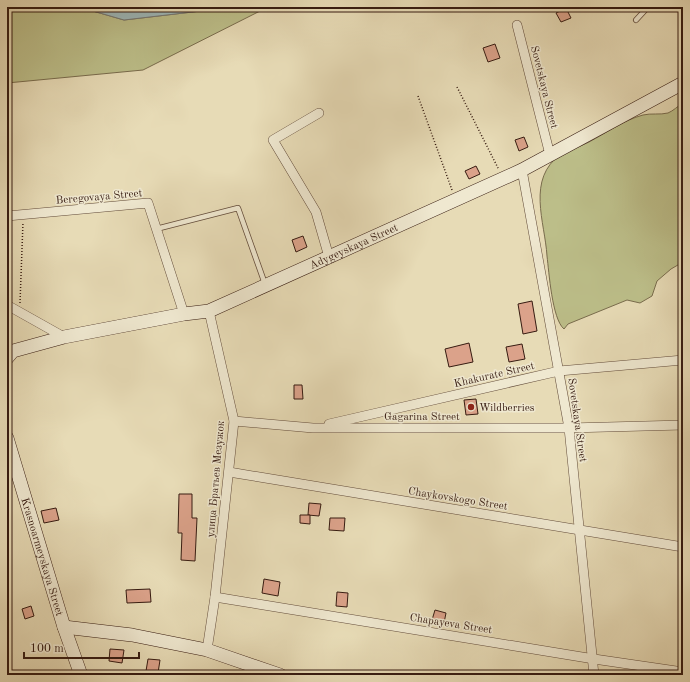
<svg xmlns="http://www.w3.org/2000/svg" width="690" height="682" font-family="'Old Standard TT',serif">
  <rect width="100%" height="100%" fill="#e7dbb6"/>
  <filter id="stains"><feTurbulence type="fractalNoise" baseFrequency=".005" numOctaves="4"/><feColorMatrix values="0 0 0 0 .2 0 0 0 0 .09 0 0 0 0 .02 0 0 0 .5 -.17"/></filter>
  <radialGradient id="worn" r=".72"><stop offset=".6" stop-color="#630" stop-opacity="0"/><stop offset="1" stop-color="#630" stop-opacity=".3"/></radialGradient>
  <g fill="#bcbe89" stroke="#796c4d">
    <path d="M7,7H79L124,20L235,7H268L143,70L7,83Z"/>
    <path d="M683,103V262L671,269L657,281L652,296L640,303L627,300L568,324L564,329C552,319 549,272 547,256C545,222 526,179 561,154C569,149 580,147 589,142C606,133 624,120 643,115C651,113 660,115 668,113C673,111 678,106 683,103Z"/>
  </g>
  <path fill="#9db8ba" stroke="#747976" d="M79,7H235L124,20Z"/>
  <g fill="#dba28a" stroke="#361b11">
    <path d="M566,8L571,18L561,22L556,13Z"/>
    <path d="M495,44L500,58L488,62L483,48Z"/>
    <path d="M524,137L528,147L519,151L515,140Z"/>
    <path d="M476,166L480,174L469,179L465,171Z"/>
    <path d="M303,236L307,247L296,252L292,240Z"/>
    <path d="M532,301L537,331L523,334L518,304Z"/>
    <path d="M469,343L473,362L449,367L445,349Z"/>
    <path d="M522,344L525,359L509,362L506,347Z"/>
    <path d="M294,385H302L303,399H294Z"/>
    <path d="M476,399L478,414L466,415L464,400Z"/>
    <path d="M179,494H192V518H197L195,561L181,560L182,533H178Z"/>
    <path d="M309,503L321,504L319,516L308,515Z"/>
    <path d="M56,508L59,520L44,523L41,511Z"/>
    <path d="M300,515H310V524L300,523Z"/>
    <path d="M330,518H345L344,531L329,530Z"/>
    <path d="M264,579L280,582L278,596L262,593Z"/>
    <path d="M150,589L151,602L127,603L126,590Z"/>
    <path d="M337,592L348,593L347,607L336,606Z"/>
    <path d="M31,606L34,616L25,619L22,609Z"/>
    <path d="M435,610L446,613L444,623L432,620Z"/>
    <path d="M110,649L124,650L122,663L109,661Z"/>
    <path d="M148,659L160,660L158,673L146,671Z"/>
  </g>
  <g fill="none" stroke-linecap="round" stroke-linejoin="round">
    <g stroke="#624b3a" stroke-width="6">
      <g id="lane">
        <path d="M636,20L648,7"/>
        <path d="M156,229L238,208L265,284"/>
      </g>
    </g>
    <g stroke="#624b3a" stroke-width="10">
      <g id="street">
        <path d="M517,25L550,155"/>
        <path d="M319,113L273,140L316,212L329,257"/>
        <path d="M522,170L569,428L594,675"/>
        <path d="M7,216L148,203L184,314"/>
        <path d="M7,305L64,337"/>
        <path d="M234,421L313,428H569L683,425"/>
        <path d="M329,424L559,371L683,360"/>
        <path d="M229,472L683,547"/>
        <path d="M215,597L594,659L683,672"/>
        <path d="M207,650L215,597L234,421L209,311"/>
      </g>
    </g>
    <g stroke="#361b11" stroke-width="14">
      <g id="secondary">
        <path id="s1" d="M7,358L13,351L64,337L184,314L209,311L522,170L683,83"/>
        <path id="s2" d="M7,438L64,627L81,675"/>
        <path d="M64,627L132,635L207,650L280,675"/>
      </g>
    </g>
    <g stroke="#361b11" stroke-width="1.5" stroke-dasharray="1 2" stroke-linecap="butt">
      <path d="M457,87L499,170"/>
      <path d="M418,96L452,190"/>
      <path d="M20,303L23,222"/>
    </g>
    <use href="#lane" stroke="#efe8d0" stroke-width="4.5"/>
    <use href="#street" stroke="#efe8d0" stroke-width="9"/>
    <use href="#secondary" stroke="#efe8d0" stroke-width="13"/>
  </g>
  <circle fill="#8f2418" stroke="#efe8d0" stroke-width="1.5" cx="471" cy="407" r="4"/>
  <g text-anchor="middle" stroke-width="3" stroke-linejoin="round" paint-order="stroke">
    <g font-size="11" fill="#361b11" stroke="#efe8d0">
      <text transform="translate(545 87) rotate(76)" y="4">Sovetskaya Street</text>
      <text transform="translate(99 196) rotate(-5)" y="4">Beregovaya Street</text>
      <text dy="4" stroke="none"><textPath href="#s1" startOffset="368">Adygeyskaya Street</textPath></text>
      <text transform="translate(494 374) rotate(-13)" y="4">Khakurate Street</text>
      <text x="422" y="420">Gagarina Street</text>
      <text transform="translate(578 420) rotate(82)" y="4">Sovetskaya Street</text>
      <text transform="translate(215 479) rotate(-85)" y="4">улица Братьев Мезужок</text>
      <text transform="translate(458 498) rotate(9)" y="4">Chaykovskogo Street</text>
      <text dy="4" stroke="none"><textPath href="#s2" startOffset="124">Krasnoarmeyskaya Street</textPath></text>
      <text transform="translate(451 623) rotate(9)" y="4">Chapayeva Street</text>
    </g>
    <g font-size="11" fill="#361b11" stroke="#efe8d0" text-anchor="start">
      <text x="479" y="411">Wildberries</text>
    </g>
  </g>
  <rect width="690" height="682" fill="none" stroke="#e7dbb6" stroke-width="24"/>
  <rect x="8" y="8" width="674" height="666" fill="none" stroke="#361b11" stroke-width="2"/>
  <rect x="12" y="12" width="666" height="658" fill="none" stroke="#361b11"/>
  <path d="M24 652v6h115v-6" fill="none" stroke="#361b11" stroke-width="2"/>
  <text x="30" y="652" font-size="12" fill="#361b11" stroke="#efe8d0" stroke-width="3" paint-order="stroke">100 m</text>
  <rect width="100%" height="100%" filter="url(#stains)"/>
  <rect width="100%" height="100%" fill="url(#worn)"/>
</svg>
